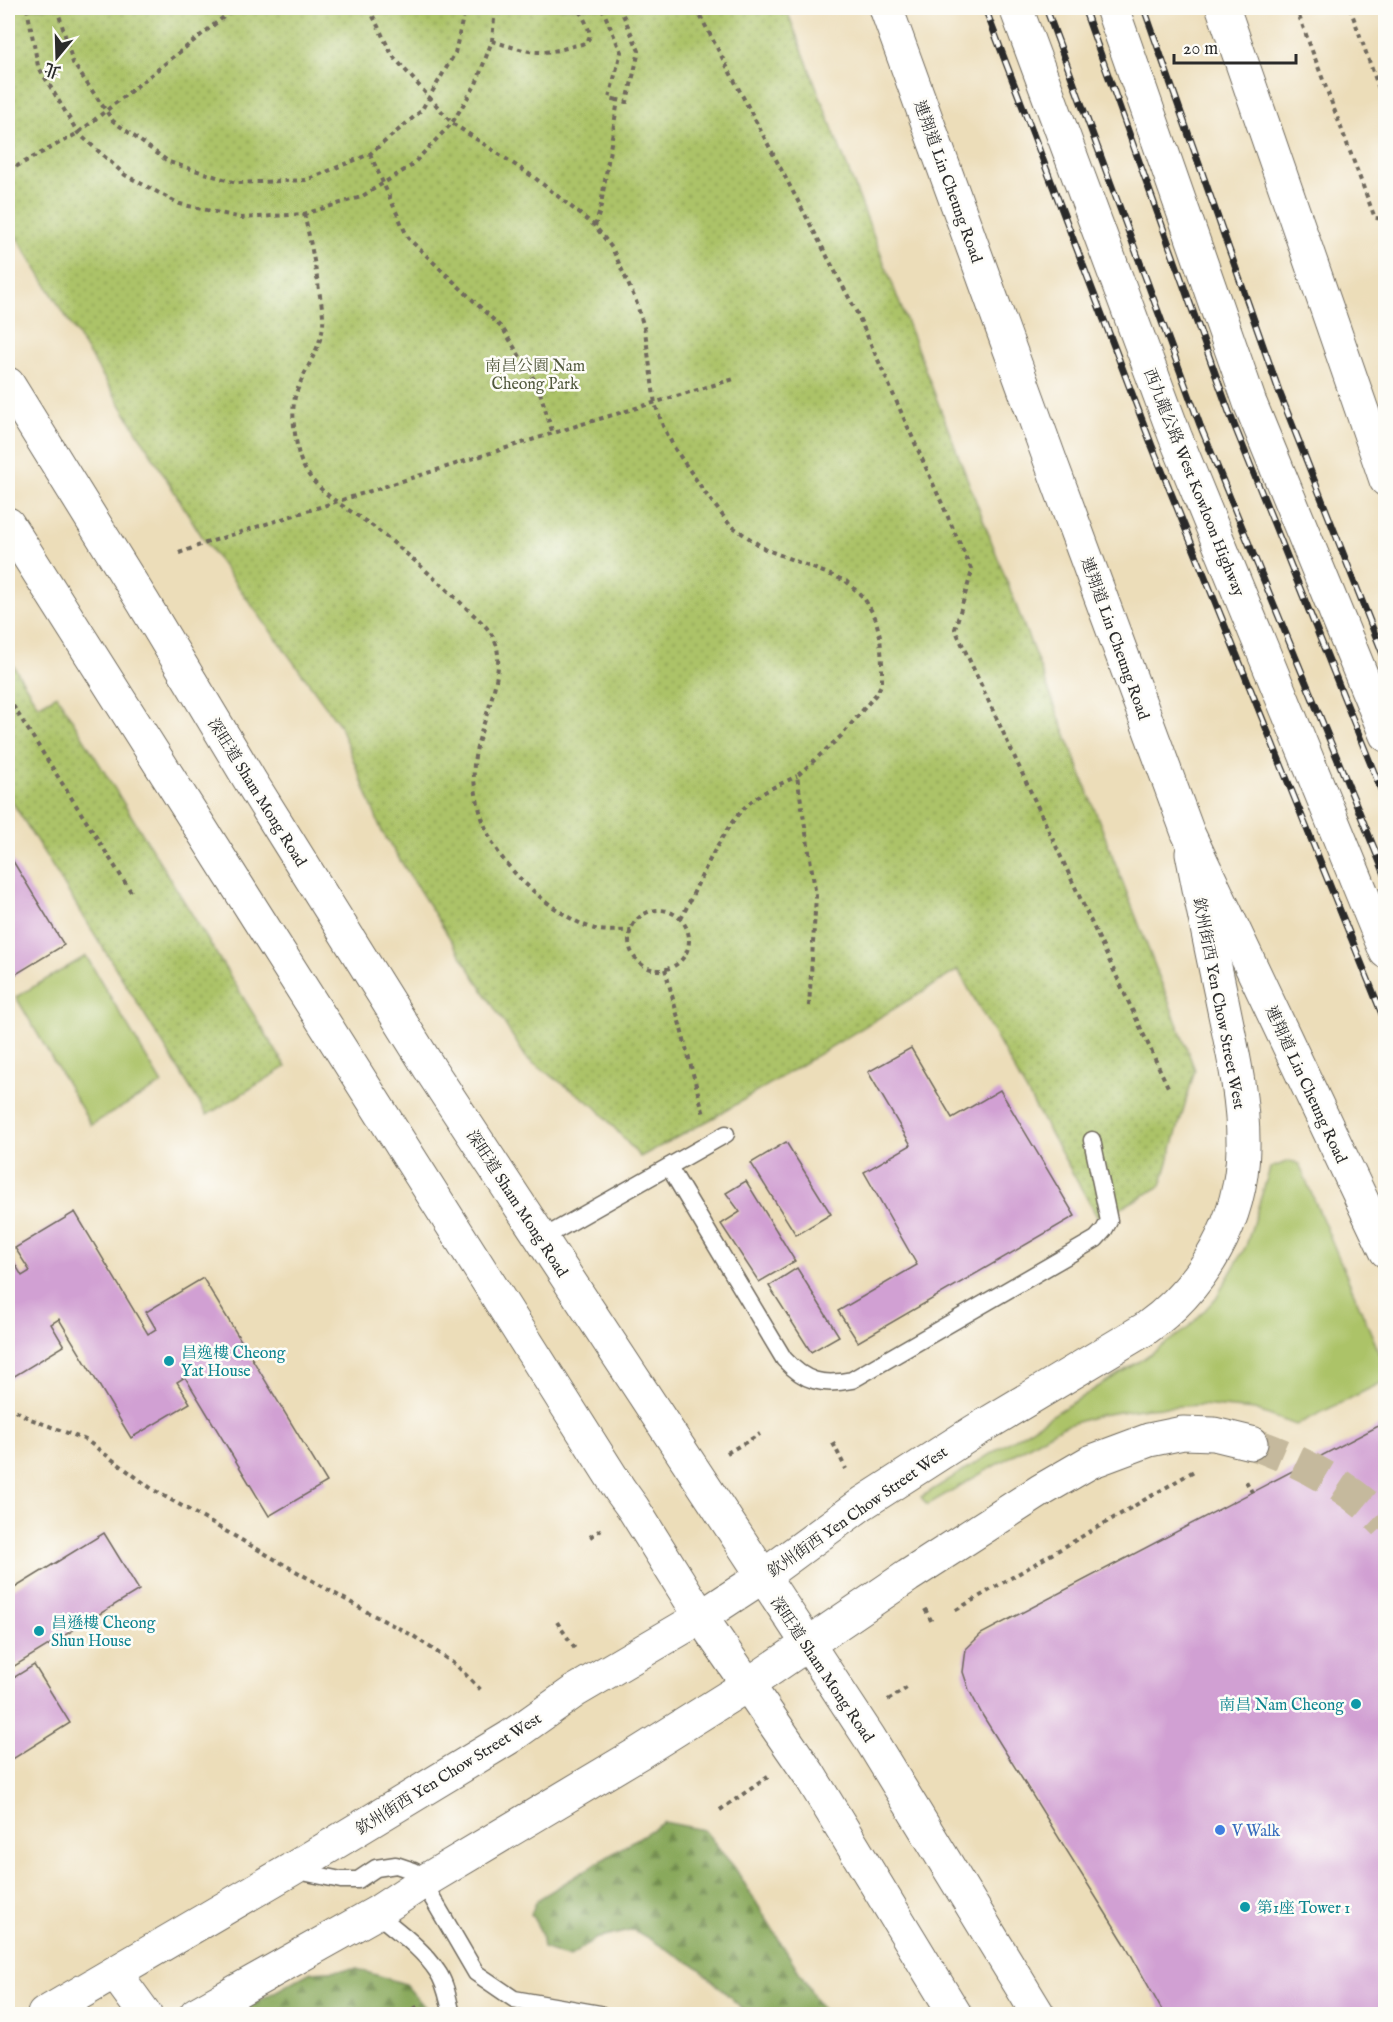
<svg xmlns="http://www.w3.org/2000/svg" width="1393" height="2022" font-family="'IM FELL English','Noto Serif TC',serif">
  <defs>
    <pattern id="forest-firs" width="22" height="20" patternUnits="userSpaceOnUse" patternTransform="scale(1.5)"><rect width="22" height="20" fill="#89a95c"/><path d="M5 1l3.5 6h-7zM16 11l3.5 6h-7z" fill="#708a4c"/></pattern>
    <pattern id="park-dots" width="8" height="8" patternUnits="userSpaceOnUse" patternTransform="scale(1.5)"><rect width="8" height="8" fill="#acc368"/><path d="M2 2h.1M6 6h.1" fill="none" stroke="#8c9f56" stroke-width="1.8" stroke-linecap="round"/></pattern>
  </defs>
  <rect width="100%" height="100%" fill="#fdfcf7"/>
  <filter id="ink" filterUnits="userSpaceOnUse"><feTurbulence type="fractalNoise" baseFrequency=".0167" numOctaves="2"/><feDisplacementMap in="SourceGraphic" scale="12" xChannelSelector="R" yChannelSelector="G"/><feConvolveMatrix kernelMatrix="1 2 1 2 8 2 1 2 1" color-interpolation-filters="sRGB"/></filter>
  <filter id="wash" filterUnits="userSpaceOnUse"><feTurbulence type="fractalNoise" baseFrequency=".008" numOctaves="4" result="noise"/><feDisplacementMap in="SourceGraphic" scale="24" xChannelSelector="R" yChannelSelector="G"/><feGaussianBlur stdDeviation="1.35" result="paint"/><feColorMatrix in="noise" values="0 0 0 0 0 0 0 0 0 0 0 0 0 0 0 0 0 1.4 0 .05"/><feComposite in="paint" operator="in"/></filter>
  <g filter="url(#wash)">
    <rect width="100%" height="100%" fill="#ecddb9"/>
    <g fill="#acc368" stroke="#6c774a" stroke-width="1.5">
      <path d="M86,956L162,1084L91,1125L16,997Z"/>
      <path d="M1290,1161L1299,1164L1385,1366V1381L1296,1425L1255,1410L1201,1405L1147,1408L1100,1415L1061,1427L927,1505L921,1497L1138,1362L1188,1328L1216,1298L1246,1246L1270,1168Z"/>
    </g>
    <g fill="url(#forest-firs)" stroke="#5a6a44" stroke-width="1.5">
      <path d="M664,1822L704,1830L735,1868L825,2014H748L699,1968L634,1930L595,1939L569,1957L543,1948L541,1932L531,1914L537,1900Z"/>
      <path d="M357,1969L405,1984L431,2014H234L311,1972Z"/>
    </g>
    <g fill="url(#park-dots)" stroke="#6c774a" stroke-width="1.5">
      <path d="M8,8H786L1195,1070L1161,1186L1099,1220L958,970L715,1117L640,1157L596,1107L527,1059L382,832L339,724L206,543L8,223Z"/>
      <path d="M8,657L38,706L57,695L286,1067L207,1115L8,795Z"/>
    </g>
    <g id="blocks">
      <g fill="#d1a0d3">
        <path d="M8,853L64,945L8,979Z"/>
        <path d="M911,1048L952,1118L1000,1090L1075,1216L858,1342L838,1311L917,1265L864,1172L911,1145L868,1072Z"/>
        <path d="M786,1142L831,1214L796,1235L751,1163Z"/>
        <path d="M746,1181L795,1261L759,1282L721,1224L740,1212L726,1193Z"/>
        <path d="M75,1212L148,1334L156,1329L146,1312L203,1278L327,1482L269,1516L185,1377L177,1382L190,1403L131,1438L59,1319L51,1324L64,1346L8,1380V1252L22,1276L30,1271L15,1248Z"/>
        <path d="M797,1268L839,1336L811,1352L769,1286Z"/>
        <path d="M1386,1422V2014H1164L1125,1944L983,1716L969,1690L963,1672L966,1649L981,1634Z"/>
        <path d="M104,1533L139,1590L8,1670V1592Z"/>
        <path d="M34,1665L70,1723L8,1762V1676L10,1680Z"/>
      </g>
    </g>
  </g>
  <g filter="url(#ink)">
    <use href="#blocks" fill-opacity="0" stroke="#6f695d" stroke-width="1.5"/>
    <g fill="none" stroke-linecap="round" stroke-linejoin="round">
      <path stroke="#c5b99d" stroke-width="33" stroke-dasharray="33 16" stroke-linecap="butt" d="M1251,1443C1301,1461 1349,1485 1386,1524"/>
      <g stroke="#6f695d" stroke-width="19">
        <g id="service">
          <path d="M669,1167L784,1359C805,1382 822,1386 852,1380L1096,1239L1104,1230L1109,1221L1092,1140"/>
          <path d="M541,1239L726,1134"/>
          <path d="M293,1870L341,1880H358L376,1868L396,1865L414,1871L423,1882L476,1973L514,1999L600,2014"/>
          <path d="M376,1913C396,1930 422,1948 437,1971C446,1983 448,2000 452,2014"/>
        </g>
      </g>
      <g stroke="#6f695d" stroke-width="35">
        <path id="minor" d="M115,1973L145,2014"/>
      </g>
      <g stroke="#6f695d" stroke-width="35">
        <g id="tertiary">
          <path d="M8,384L143,602L251,782L430,1069L869,1737L1038,2014"/>
          <path d="M8,524L620,1490L633,1508L701,1617L809,1774L955,2014"/>
        </g>
      </g>
      <g stroke="#6f695d" stroke-width="35">
        <g id="secondary">
          <path d="M44,2014L292,1869L510,1737L575,1691L701,1617L762,1577L863,1503L975,1431L1145,1329C1203,1288 1242,1221 1243,1148C1244,1097 1231,1045 1221,995C1211,948 1201,900 1192,853"/>
          <path d="M196,2014L376,1913L423,1882L639,1753L749,1684L908,1576L1040,1491L1090,1462L1149,1440L1183,1433L1214,1434L1251,1443"/>
        </g>
      </g>
      <g stroke="#6f695d" stroke-width="35">
        <g id="trunk">
          <path d="M886,8L1050,460L1188,833L1386,1251"/>
          <path d="M1223,8L1386,480"/>
        </g>
      </g>
      <g stroke="#6f695d" stroke-width="35">
        <g id="motorway">
          <path d="M1016,8L1175,436L1386,952"/>
          <path d="M1112,8L1250,403L1386,735"/>
        </g>
      </g>
      <g stroke="#6f695d" stroke-width="4" stroke-dasharray="4.5 4.5" stroke-linecap="butt">
        <path d="M27,8L38,66L78,133L125,175L180,204L242,218L304,214L361,197L411,166L452,123L476,84L492,41L495,8"/>
        <path d="M57,8L73,63L113,121L169,162L236,183L306,180L370,154L421,111L455,53L465,8"/>
        <path d="M369,8L392,55L452,123L535,178L595,226L612,248L636,301L645,331L655,404L663,426L675,449L706,494L730,525L765,549L846,581L864,598L875,617L880,636L882,663V683L877,693L841,736L797,776L816,896L809,1006"/>
        <path d="M602,8L621,52L609,98L618,100"/>
        <path d="M696,8L857,313L972,571L955,629L1168,1087"/>
        <path d="M1296,8L1375,218L1386,219"/>
        <path d="M1350,8L1386,108"/>
        <path d="M492,41C525,51 539,57 573,46C579,45 586,44 589,38C592,30 581,14 578,8"/>
        <path d="M370,154L408,238L503,329L538,386L553,434"/>
        <path d="M8,171L78,133L235,8"/>
        <path d="M304,214C310,239 315,264 319,290C321,302 324,314 323,326C320,351 302,373 295,397C291,414 295,435 298,451C307,493 355,510 384,535C411,557 437,580 462,604C473,615 489,626 495,641C508,675 477,729 474,764C472,789 482,826 495,847C512,877 562,920 595,929C606,932 620,930 631,931"/>
        <path d="M595,226L600,211L618,100L627,102L639,51L620,8"/>
        <path d="M179,553L206,543L579,425L734,379"/>
        <path d="M8,698L133,895"/>
        <circle cx="659" cy="940" r="30"/>
        <path d="M681,919C697,887 720,831 745,807C760,792 779,785 797,776"/>
        <path d="M665,969L704,1115"/>
        <path d="M8,1406L28,1418L86,1440L152,1489L369,1613L412,1635L456,1665L483,1692"/>
        <path d="M833,1443L846,1469"/>
        <path d="M727,1453L760,1434"/>
        <path d="M1246,1481L1253,1494"/>
        <path d="M590,1537L603,1528"/>
        <path d="M925,1609L933,1624"/>
        <path d="M956,1610L1194,1471"/>
        <path d="M557,1622L575,1649"/>
        <path d="M888,1700L910,1686"/>
        <path d="M720,1810L768,1777"/>
        <path d="M406,2014L420,2005"/>
      </g>
      <use href="#service" stroke="#fff" stroke-width="16"/>
      <use href="#minor" stroke="#fff" stroke-width="33"/>
      <use href="#tertiary" stroke="#fff" stroke-width="33"/>
      <use href="#secondary" stroke="#fff" stroke-width="33"/>
      <use href="#trunk" stroke="#fff" stroke-width="33"/>
      <use href="#motorway" stroke="#fff" stroke-width="33"/>
      <g stroke="#2b2b2b" stroke-width="7">
        <g id="rail">
          <path d="M985,8L1152,446L1386,1024"/>
          <path d="M1046,8L1200,425L1386,877"/>
          <path d="M1084,8L1229,412L1386,802"/>
          <path d="M1144,8L1279,391L1386,662"/>
        </g>
      </g>
      <use href="#rail" stroke="#fdfcf7" stroke-width="4.5" stroke-dasharray="14" stroke-linecap="butt"/>
    </g>
  </g>
  <g fill="#0f9aa8" stroke="#fdfcf7" stroke-width="2">
    <circle cx="169" cy="1361" r="6"/>
    <circle cx="39" cy="1631" r="6"/>
    <circle cx="1356" cy="1704" r="6"/>
    <circle cx="1245" cy="1907" r="6"/>
  </g>
  <circle fill="#3f7fe0" stroke="#fdfcf7" stroke-width="2" cx="1220" cy="1830" r="6"/>
  <g text-anchor="middle" stroke-width="5" stroke-linejoin="round" paint-order="stroke">
    <g font-size="16" fill="#2b2b2b" stroke="#fdfcf7">
      <text transform="translate(949 181) rotate(70)" y="6">連翔道 Lin Cheung Road</text>
      <text transform="translate(1195 482) rotate(68)" y="6">西九龍公路 West Kowloon Highway</text>
      <text transform="translate(1116 638) rotate(70)" y="6">連翔道 Lin Cheung Road</text>
      <text transform="translate(258 792) rotate(58)" y="6">深旺道 Sham Mong Road</text>
      <text transform="translate(1220 1003) rotate(79)" y="6">欽州街西 Yen Chow Street West</text>
      <text transform="translate(1307 1084) rotate(65)" y="6">連翔道 Lin Cheung Road</text>
      <text transform="translate(518 1203) rotate(57)" y="6">深旺道 Sham Mong Road</text>
      <text transform="translate(857 1511) rotate(-35)" y="6">欽州街西 Yen Chow Street West</text>
      <text transform="translate(823 1669) rotate(56)" y="6">深旺道 Sham Mong Road</text>
      <text transform="translate(448 1773) rotate(-32)" y="6">欽州街西 Yen Chow Street West</text>
    </g>
    <g font-size="16" fill="#52593d" stroke="#fdfcf7">
      <text x="535" y="371">南昌公園 Nam<tspan x="535" dy="18">Cheong Park</tspan></text>
    </g>
    <g font-size="16" fill="#0d838f" stroke="#fdfcf7" text-anchor="start">
      <text x="181" y="1358">昌逸樓 Cheong<tspan x="181" dy="18">Yat House</tspan></text>
      <text x="51" y="1628">昌遜樓 Cheong<tspan x="51" dy="18">Shun House</tspan></text>
      <text x="1344" y="1710" text-anchor="end">南昌 Nam Cheong</text>
      <text x="1257" y="1913">第1座 Tower 1</text>
    </g>
    <g font-size="16" fill="#366cbe" stroke="#fdfcf7" text-anchor="start">
      <text x="1232" y="1836">V Walk</text>
    </g>
  </g>
  <rect width="1393" height="2022" fill="none" stroke="#fdfcf7" stroke-width="30"/>
  <g transform="translate(57 57) rotate(199)" stroke="#fdfcf7" stroke-width="4.5" paint-order="stroke">
  <path d="M0-4.5L10 22L0 15L-10 22Z" fill="#2b2b2b"/>
  <text y="-9" font-size="16" font-weight="bold" text-anchor="middle" fill="#2b2b2b">北</text>
  </g>
  <path d="M1174 54v9h122v-9" fill="none" stroke="#2b2b2b" stroke-width="3"/>
  <text x="1183" y="54" font-size="18" fill="#2b2b2b" stroke="#fdfcf7" stroke-width="4.5" paint-order="stroke">20 m</text>
</svg>
